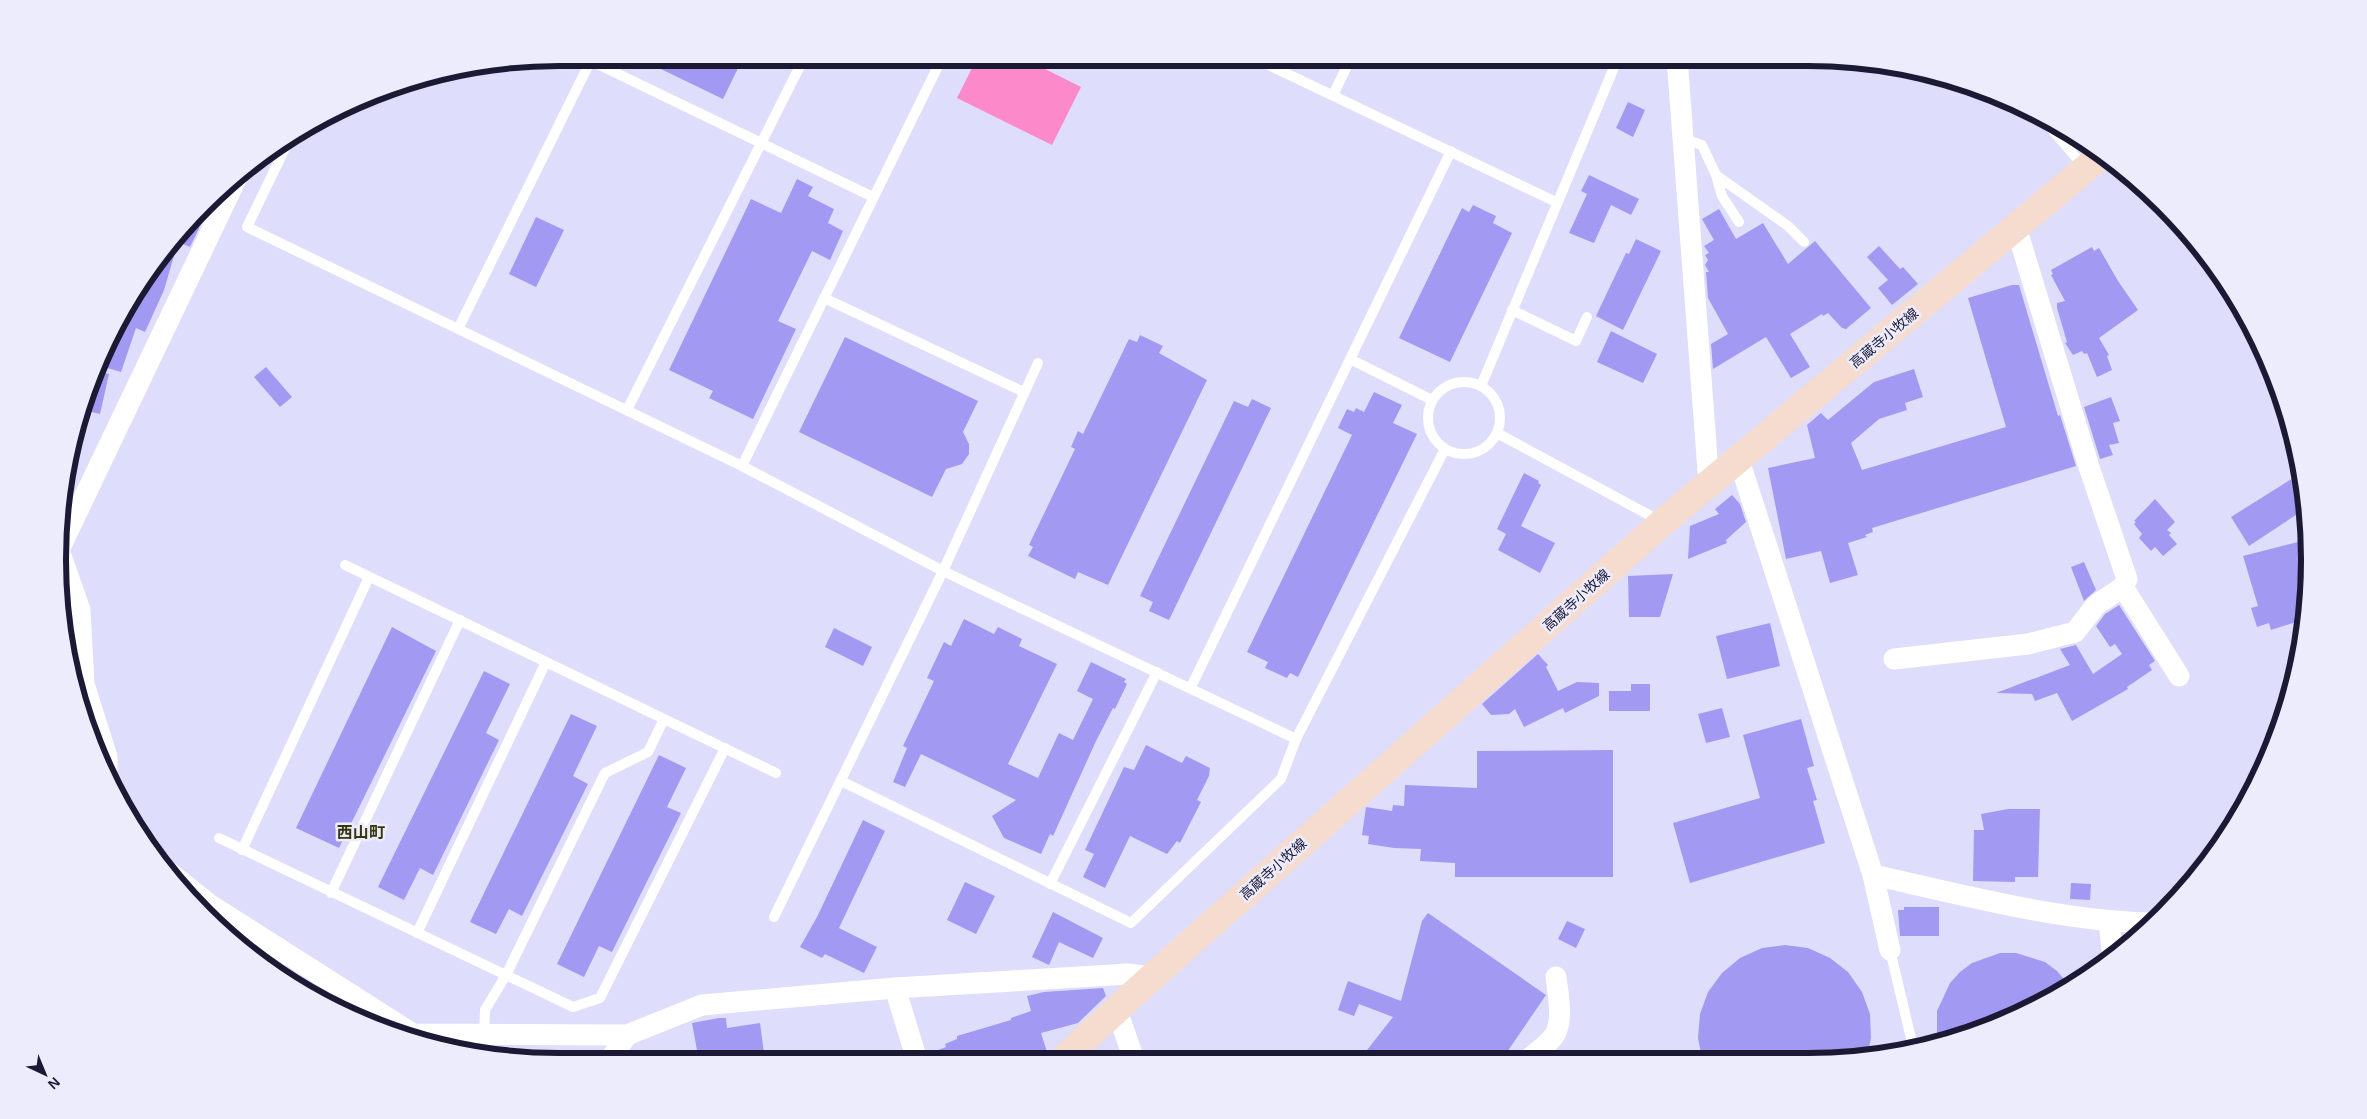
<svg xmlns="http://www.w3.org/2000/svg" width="2367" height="1119" font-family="Helvetica,'Noto Sans JP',sans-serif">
  <rect width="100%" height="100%" fill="#deddfc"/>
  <g fill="#fc89c9">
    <path d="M977,58H1023L1081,87L1052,145L957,98Z"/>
    <path d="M58,573L70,612L75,681L62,625Z"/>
  </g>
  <g fill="#a29af2">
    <path d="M638,58H743L723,99Z"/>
    <path d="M1628,102L1645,110L1633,137L1616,128Z"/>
    <path d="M1589,175L1639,199L1631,215L1611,205L1594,243L1569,233L1587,194L1581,191Z"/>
    <path d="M797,179L813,187L808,196L834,209L828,223L843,231L830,260L812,251L778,321L796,329L753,419L709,398L713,391L669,370L751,199L781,213Z"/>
    <path d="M214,197L190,247L178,242L164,290L145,332L136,328L121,372L101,366L114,331L125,308L182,229Z"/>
    <path d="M1473,205L1496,216L1493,223L1512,233L1450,362L1399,338L1462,208L1469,212Z"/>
    <path d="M1719,209L1736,239L1763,223L1788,264L1815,241L1871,308L1846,329L1842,328L1828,313L1823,316L1822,314L1790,334L1810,367L1791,378L1766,337L1713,369L1711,344L1728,334L1708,298L1706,272H1709L1705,265L1708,260L1705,255L1709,253L1704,246L1714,240L1702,219Z"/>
    <path d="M536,217L564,230L536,287L509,274Z"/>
    <path d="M1636,239L1661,251L1623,330L1596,316L1626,253L1629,254Z"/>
    <path d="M1879,246L1900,269L1903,267L1918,284L1892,305L1878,288L1888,280L1867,257Z"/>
    <path d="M2092,247L2094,251L2099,248L2118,281L2138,310L2099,338L2109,355L2107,356L2112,370L2097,377L2087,353L2084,354L2082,351L2073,355L2065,343L2067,342L2057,308V303L2065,301L2051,275L2053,274L2051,270Z"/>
    <path d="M2012,285H2019L2058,416L2060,415L2076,466L1872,528L1873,532L1865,535L1867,537L1848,543L1858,575L1830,583L1821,551L1786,559L1768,468L1815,458L1807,425L1821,413L1828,420L1874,382L1914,369L1923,397L1905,403L1907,410L1879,419L1851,443L1862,470L2006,427L1968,298Z"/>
    <path d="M1611,331L1657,354L1643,383L1597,362Z"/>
    <path d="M1140,335L1163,346L1159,353L1207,380L1108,585L1078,572L1075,579L1028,556L1033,547L1029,545L1075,449L1071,447L1078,431L1083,434L1129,339L1137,342Z"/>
    <path d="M845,337L978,401L963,432L969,444V454L962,464L946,469L932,497L799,432Z"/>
    <path d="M266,367L292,397L280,407L254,377Z"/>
    <path d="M95,371L109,374L100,414L83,410Z"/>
    <path d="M1374,392L1402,405L1393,423L1417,434L1298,677L1290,673L1287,678L1265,668L1268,662L1247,652L1352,435L1338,428L1347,409L1354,412L1356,408L1364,412Z"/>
    <path d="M2111,397L2120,421L2113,423L2119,443L2109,445L2113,455L2100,459L2084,407Z"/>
    <path d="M1252,399L1271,408L1169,620L1149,611L1153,602L1140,596L1234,401L1248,407Z"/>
    <path d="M1524,473L1539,481L1538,483L1541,485L1521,526L1555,543L1540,573L1498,550L1506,534L1497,529Z"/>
    <path d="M2301,473L2305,509L2249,546L2231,517Z"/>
    <path d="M1732,495L1740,504L1746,522L1726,540L1727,543L1688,559L1690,526L1719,514L1715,509Z"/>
    <path d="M2155,499L2175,522L2167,530L2171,533L2169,535L2177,544L2163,556L2155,547L2151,551L2139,538L2142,534L2134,524L2136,522L2134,521Z"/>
    <path d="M2306,540L2309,552V567L2298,570L2306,597L2305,609L2299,610L2302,620L2271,630L2269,623L2257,627L2251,608L2258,606L2243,556Z"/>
    <path d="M2084,562L2096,590L2084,601L2071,567Z"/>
    <path d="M1673,574L1660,617H1629L1628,576Z"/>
    <path d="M2119,605L2155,661L2149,665L2152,670L2127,687L2128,689L2072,721L2057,693L2035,701L2032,694L1996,693L2070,665L2060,649L2076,645L2093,674L2122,654L2115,644L2110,647L2096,626L2105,614Z"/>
    <path d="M964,619L994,634L998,627L1022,639L1019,646L1057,664L1008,764L1038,778L1059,733L1073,740L1093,699L1077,691L1091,662L1126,679L1124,682L1127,684L1115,709L1113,708L1096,741L1053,836L1050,834L1041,854L1004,838L992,816L1016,800L921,754L905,787L893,782L907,748L903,746L934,681L927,678L944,642L951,646Z"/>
    <path d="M1770,623L1780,666L1727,679L1716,636Z"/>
    <path d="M392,627L436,651L339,848L296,828Z"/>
    <path d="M834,628L872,647L863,666L825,647Z"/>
    <path d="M1538,654L1548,665L1546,667L1558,691L1577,682L1599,683V696L1565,713L1563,708L1524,727L1515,709L1509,714L1491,715L1482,704Z"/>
    <path d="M484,671L510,684L486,733L499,740L433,875L420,868L404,900L378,887Z"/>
    <path d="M1631,684H1650V711H1609V691H1631Z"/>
    <path d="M1722,708L1730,737L1706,743L1698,714Z"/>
    <path d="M571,714L597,726L573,776L588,784L522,916L509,909L496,934L470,922Z"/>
    <path d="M1801,719L1814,766L1807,768L1817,800L1813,801L1825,843L1690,883L1673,823L1760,798L1743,735Z"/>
    <path d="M1146,745L1182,763L1186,756L1210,768L1209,776L1197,800L1201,802L1180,843L1177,841L1167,854L1130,836L1105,888L1083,877L1094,854L1085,850L1124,767L1134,770Z"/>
    <path d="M1613,750V877H1455V863L1420,861L1421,849L1394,848L1368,844L1369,836L1362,835L1366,807L1392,811L1393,805L1404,806L1405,785L1477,788V751Z"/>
    <path d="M659,755L686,768L667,807L681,813L612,952L599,946L584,977L557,964Z"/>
    <path d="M2008,809H2040L2038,877H2015V882L1973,881L1974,830H1984L1981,814Z"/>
    <path d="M863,820L885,831L839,928L877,947L864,973L825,954L822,958L800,947L817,917Z"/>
    <path d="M965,882L995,896L976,934L947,920Z"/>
    <path d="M2071,883L2091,884L2090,900L2070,899Z"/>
    <path d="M1904,907H1939V936H1900L1898,910H1904Z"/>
    <path d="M1053,912L1103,938L1093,958L1059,942L1049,965L1032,957Z"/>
    <path d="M1428,913L1546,995L1503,1058L1360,1059L1393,1017L1359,1004L1354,1016L1338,1010L1348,981L1401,1001L1422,921Z"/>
    <path d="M1567,921L1585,929L1576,948L1558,939Z"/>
    <path d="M1785,945L1808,948L1830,958L1848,972L1862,992L1870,1014L1871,1038L1867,1057L1702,1058L1698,1038L1700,1014L1708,992L1722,973L1740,958L1762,948Z"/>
    <path d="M2000,953H2016L2045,962L2057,971L2068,984L2000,1023L1937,1040V1011L1950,983L1960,972L1972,963Z"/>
    <path d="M1103,988L1106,996L1078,1023L1041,1033L1047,1052L1022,1060H929L928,1054L946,1047L945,1044L957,1039V1036L1011,1020V1018L1031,1011L1027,996L1044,992Z"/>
    <path d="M719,1018H726L727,1028L760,1023L765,1061H699L692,1023Z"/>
  </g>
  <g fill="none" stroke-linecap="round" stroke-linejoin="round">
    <g stroke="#fff" stroke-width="10">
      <path d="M585,58L873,197"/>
      <path d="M1254,58L1556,202"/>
      <path d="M1333,95L1351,58"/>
      <path d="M2043,119L2085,168"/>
      <path d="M290,138L247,227L742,466L943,571L1296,739"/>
      <path d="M1684,139L1702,145L1716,175L1722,196L1739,222"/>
      <path d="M1716,175L1788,226L1804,242"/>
      <path d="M824,298L1024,392"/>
      <path d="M1512,310L1576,341L1587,317"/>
      <path d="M459,327L592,58"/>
      <path d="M1350,359L1432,400"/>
      <circle cx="1464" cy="418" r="36"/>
      <path d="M1481,386L1618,58"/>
      <path d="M627,410L804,58"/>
      <path d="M1497,433L1662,522"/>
      <path d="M742,466L942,58"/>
      <path d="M345,565L776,773"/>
      <path d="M1191,687L1451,151"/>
      <path d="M841,781L1131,923L1281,779L1296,739L1445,449"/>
      <path d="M219,838L573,1007L600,998L725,748"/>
      <path d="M242,850L369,577"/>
      <path d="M1050,884L1157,672"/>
      <path d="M331,893L460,620"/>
      <path d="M774,917L943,571L1038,363"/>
      <path d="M417,933L546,662"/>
      <path d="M1890,950L1913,1047"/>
      <path d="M484,1035L485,1010L506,975L605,773L648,752L664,719"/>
    </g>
    <g stroke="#fff" stroke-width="21">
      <path d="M1677,58L1709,484"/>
      <path d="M2016,227L2089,467L2127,579L2123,587L2179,676"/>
      <path d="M1739,460L1873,875L1890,950"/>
      <path d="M1894,659L2028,644L2075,632L2096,605L2123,587"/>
      <path d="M107,772V757L84,684L80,610L59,550L238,175"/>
      <path d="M165,869L209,904L413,1034L627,1035L702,1005L895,988L1128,974L1152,977"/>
      <path d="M1873,875C1964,895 2055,920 2148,923"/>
      <path d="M2109,922L2113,958"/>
      <path d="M895,988L917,1060"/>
      <path d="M1117,1010L1134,1060"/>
      <path d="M342,1011L352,995"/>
      <path d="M1530,1058C1538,1051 1548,1044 1554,1036C1564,1021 1558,994 1556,977"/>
      <path d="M609,1061L627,1035"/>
    </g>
    <path stroke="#f6dccf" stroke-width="28" d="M1062,1060L1152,977L1663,522L2102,155"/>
  </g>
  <g text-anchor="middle" stroke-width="5" stroke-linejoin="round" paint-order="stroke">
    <g font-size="14" fill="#1c1935" stroke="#ececfc">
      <text transform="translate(1884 338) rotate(-40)" y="5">高蔵寺小牧線</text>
      <text transform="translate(1576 600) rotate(-42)" y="5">高蔵寺小牧線</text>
      <text transform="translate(1273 869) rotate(-42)" y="5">高蔵寺小牧線</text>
    </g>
    <g font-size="16" font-weight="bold" fill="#38360c" stroke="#ececfc">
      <text x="361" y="838">西山町</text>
    </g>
  </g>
  <path d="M0 0H2367V1119H0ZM559 66H1808A493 493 0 0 1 2301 559V560A493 493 0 0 1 1808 1053H559A493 493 0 0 1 66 560V559A493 493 0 0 1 559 66Z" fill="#ececfc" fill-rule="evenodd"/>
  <path fill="none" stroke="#1c1935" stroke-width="6" d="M559 66H1808A493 493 0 0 1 2301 559V560A493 493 0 0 1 1808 1053H559A493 493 0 0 1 66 560V559A493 493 0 0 1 559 66Z"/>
  <g transform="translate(45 1074) rotate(136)" stroke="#ececfc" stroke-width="4" paint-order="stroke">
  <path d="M0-4L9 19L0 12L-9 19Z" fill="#1c1935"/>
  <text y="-8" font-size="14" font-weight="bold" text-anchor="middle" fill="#1c1935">N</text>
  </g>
</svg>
